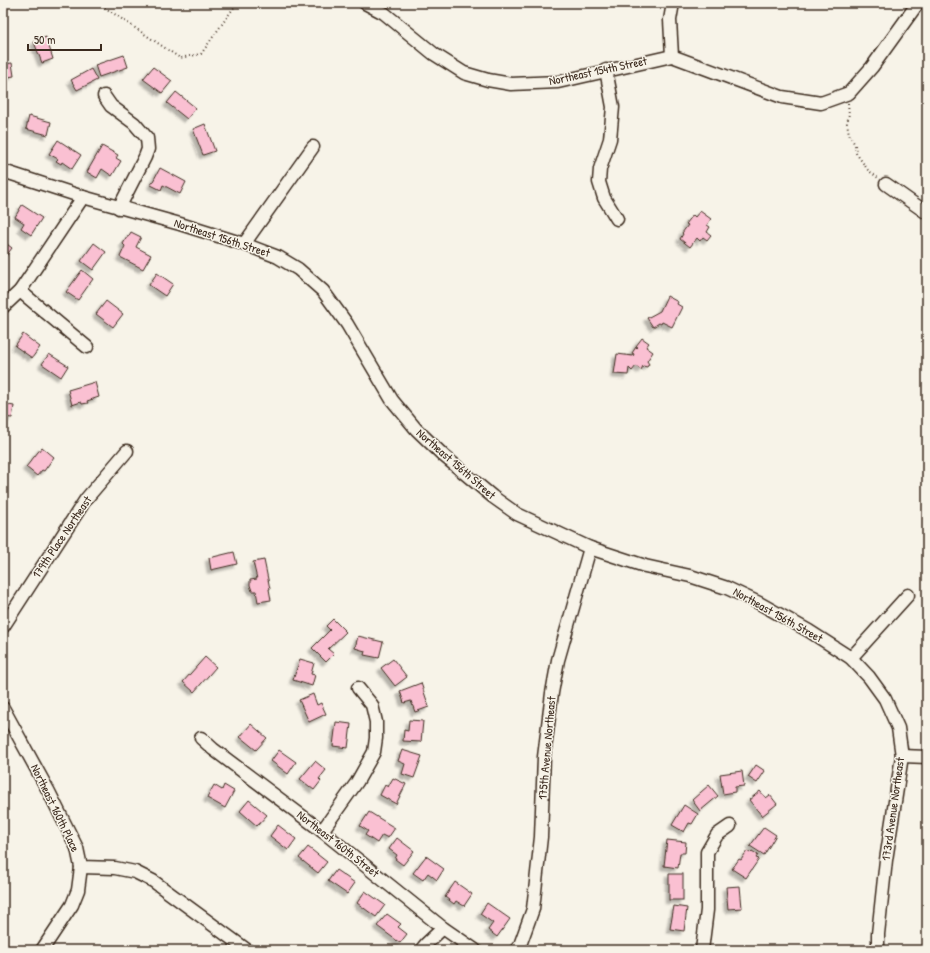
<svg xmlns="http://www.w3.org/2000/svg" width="930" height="953" font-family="'Patrick Hand',sans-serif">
  <defs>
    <filter id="shadow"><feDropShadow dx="-3.5" dy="3.5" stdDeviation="1" flood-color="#0004"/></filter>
  </defs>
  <rect width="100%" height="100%" fill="#f7f3e8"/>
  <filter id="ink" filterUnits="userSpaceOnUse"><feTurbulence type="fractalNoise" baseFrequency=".025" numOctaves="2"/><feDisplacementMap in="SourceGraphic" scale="8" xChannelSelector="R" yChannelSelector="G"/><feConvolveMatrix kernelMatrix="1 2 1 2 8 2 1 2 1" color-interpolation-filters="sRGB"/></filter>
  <g filter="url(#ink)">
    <g fill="#fac0d2" stroke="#3b2a1e" filter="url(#shadow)">
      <path d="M46,37L53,59L42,63L34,42Z"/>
      <path d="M124,55L128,67L99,77L95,65Z"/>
      <path d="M12,63L14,76L3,78V64Z"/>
      <path d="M153,67L172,81L162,93L143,79Z"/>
      <path d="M91,69L97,80L77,90L71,80Z"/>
      <path d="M176,92L196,108L187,119L167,103Z"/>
      <path d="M29,116L51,122L48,135L26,129Z"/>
      <path d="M205,124L215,151L203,155L193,129Z"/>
      <path d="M58,140L81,155L72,169L62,162L61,164L56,161L58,159L49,154Z"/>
      <path d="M102,146L118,155L116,158L121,161L112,176L102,169L97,178L87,172Z"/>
      <path d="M160,168L186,182L180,194L163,185L161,190L151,185Z"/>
      <path d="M22,205L42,218L31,235L21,228L24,223L15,217Z"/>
      <path d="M700,211L711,219L707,225L710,227L707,232L711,235L707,240L703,237L700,241L697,238L690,247L680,239L683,234L682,233L688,225L686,224L693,215L695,217Z"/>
      <path d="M131,232L141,237L136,247L151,255L143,269L120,257L125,246L123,244L127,237H128Z"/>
      <path d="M3,241L12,248L3,260Z"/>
      <path d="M94,243L106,252L93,270L81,261Z"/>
      <path d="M82,270L93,279L78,300L66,292Z"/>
      <path d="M157,273L173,284L165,296L149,285Z"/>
      <path d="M667,296L678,302L677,304L682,307L672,327L662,322L661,324L659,323L653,327L647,318L660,311Z"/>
      <path d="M106,301L123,314L113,327L96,314Z"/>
      <path d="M23,334L40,347L32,358L15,346Z"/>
      <path d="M642,338L649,343L646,347L653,352L647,361L649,364L647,367L643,366L641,370L636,366L632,371L629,368L628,375L614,374L617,354L633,356L634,354L632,353L636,347L637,348L638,347L636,346Z"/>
      <path d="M49,354L68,366L61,377L42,364Z"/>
      <path d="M95,382L99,397L87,401L88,403L82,404L81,402L72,405L68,390Z"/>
      <path d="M3,404L14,406L12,418L3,417Z"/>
      <path d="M42,447L54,457L44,471L42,470L37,476L26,467Z"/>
      <path d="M234,552L237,564L211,570L209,558Z"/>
      <path d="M264,560L270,589H269L271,600L258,602L256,591H252L250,585V580L257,579L253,562Z"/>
      <path d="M333,619L346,632L328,649L334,654L326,662L312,648L330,630L326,626Z"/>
      <path d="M358,636L383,642L379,658L364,655L365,651L355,648Z"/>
      <path d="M205,657L216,667L194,692L183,682Z"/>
      <path d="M300,659L314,663L311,674L315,675L312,686L293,680Z"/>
      <path d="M393,659L407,677L395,686L381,668Z"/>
      <path d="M421,683L429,707L415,712L411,701L404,703L400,691Z"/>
      <path d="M313,694L317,705L321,703L326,714L309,722L299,700Z"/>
      <path d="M409,720L423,721L421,742L403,741L404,730L408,731Z"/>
      <path d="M336,722L351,724L348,748L333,746Z"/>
      <path d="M251,724L267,738L256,750L240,737Z"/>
      <path d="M279,750L296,762L288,774L271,761Z"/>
      <path d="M402,750L422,756L414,778L402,774L405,764L398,761Z"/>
      <path d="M315,761L326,770L319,779L321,781L314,790L300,779Z"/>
      <path d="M756,765L765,771L757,783L748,777Z"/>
      <path d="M742,771L744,786L735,787V792L723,794L720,774Z"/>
      <path d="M393,778L406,784L396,804L380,795L385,785L388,787Z"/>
      <path d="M214,785L222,790L224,785L234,791L225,808L207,798Z"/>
      <path d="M709,785L718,796L700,811L692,800Z"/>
      <path d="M760,791L766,798L770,795L777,804L762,816L749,800Z"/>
      <path d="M249,800L267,815L257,826L240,811Z"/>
      <path d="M684,805L698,814L692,824L689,823L684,832L672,825Z"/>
      <path d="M369,812L395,828L388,838L382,835L377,843L365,835L368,831L360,826Z"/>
      <path d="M278,825L296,839L288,850L270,836Z"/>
      <path d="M764,827L776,835L764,855L750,846Z"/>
      <path d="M397,838L414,851L403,865L395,859L397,855L389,849Z"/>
      <path d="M667,840L686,842L685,853H680L678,868L664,866Z"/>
      <path d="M308,847L327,862L318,873L299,858Z"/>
      <path d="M747,851L750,853L752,851L758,855L756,858L759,859L746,878L732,869L739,859L741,860Z"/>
      <path d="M426,856L444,869L437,880L428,873L423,880L413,873Z"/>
      <path d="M336,870L355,883L347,894L328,881Z"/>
      <rect x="669" y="874" width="14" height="26"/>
      <path d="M455,882L472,894L464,906L456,901L454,904L445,897Z"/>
      <path d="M740,886L742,908L728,909L726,887Z"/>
      <path d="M365,891L385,905L376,917L357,903Z"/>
      <path d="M487,903L510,919L497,937L488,930L493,923L480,914Z"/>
      <path d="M674,906L687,908L684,931L670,929Z"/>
      <path d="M387,914L401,924L398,927L407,934L400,943L377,926Z"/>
    </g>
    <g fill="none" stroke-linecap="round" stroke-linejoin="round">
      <g stroke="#3b2a1e" stroke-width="15">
        <g id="minor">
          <path d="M365,3L384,13L434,54L464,73L488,80L511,84L558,82L672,56L782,97L821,103L849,93L872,67L918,3"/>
          <path d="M672,56L670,20L673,3"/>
          <path d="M606,70L613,107L610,139L600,169L599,182L604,198L617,219"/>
          <path d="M104,96L111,106L134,123L147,138L148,149L145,157L119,208"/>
          <path d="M3,171L83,197L180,224L244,244L278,257L298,269L323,291L347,324L392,400L416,429L444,456L493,497L517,514L590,548L645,566L690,576L727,588L759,603L809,631L851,658L869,677L885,699L898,728L902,756L886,860L878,934V950"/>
          <path d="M886,184L927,213"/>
          <path d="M244,244L313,147"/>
          <path d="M20,291L87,347"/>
          <path d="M3,307L20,291L83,197"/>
          <path d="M3,627L86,499L127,451"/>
          <path d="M851,658L908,595"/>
          <path d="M3,708L49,792L77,848L81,867L115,868L135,872L153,881L247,950"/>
          <path d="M201,738L213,749L322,831L443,928L475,950"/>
          <path d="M902,756L927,757"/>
          <path d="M322,831L357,782L374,752L376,738V722L372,705L358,688"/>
          <path d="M42,950L72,905L78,890L81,867"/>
          <path d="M421,950L426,944L443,928"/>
          <path d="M516,950L520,945L533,909L541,837L544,757L552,693L558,660L590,548"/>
          <path d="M702,950L707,910V852L717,835L730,826"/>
        </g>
      </g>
      <g stroke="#3b2a1e" stroke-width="2" stroke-dasharray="1 3" stroke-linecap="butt">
        <path d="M98,3L180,58L201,54L237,3"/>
        <path d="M848,103L849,114L847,123L849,134L855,145L856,153L868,170L878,178"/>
      </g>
      <use href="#minor" stroke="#f7f3e8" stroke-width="12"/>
    </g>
  </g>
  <g text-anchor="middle" stroke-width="3" stroke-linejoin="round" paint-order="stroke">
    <g font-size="12" fill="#3b2a1e" stroke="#f7f3e8">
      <text transform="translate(598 71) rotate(-12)" y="4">Northeast 154th Street</text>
      <text transform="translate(222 238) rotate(18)" y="4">Northeast 156th Street</text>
      <text transform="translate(456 464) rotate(41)" y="4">Northeast 156th Street</text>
      <text transform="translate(62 537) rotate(-56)" y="4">179th Place Northeast</text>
      <text transform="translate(778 615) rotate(29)" y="4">Northeast 156th Street</text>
      <text transform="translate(547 748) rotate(-85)" y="4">175th Avenue Northeast</text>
      <text transform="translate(55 808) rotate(64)" y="4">Northeast 160th Place</text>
      <text transform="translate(893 809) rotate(-82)" y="4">173rd Avenue Northeast</text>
      <text transform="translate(338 844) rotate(38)" y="4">Northeast 160th Street</text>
    </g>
  </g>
  <rect width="930" height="953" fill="none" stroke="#f7f3e8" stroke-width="16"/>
  <rect x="8" y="8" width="914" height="937" fill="none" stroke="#3b2a1e" stroke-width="1.5" filter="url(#ink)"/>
  <path d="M28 44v6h73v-6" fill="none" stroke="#3b2a1e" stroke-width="2"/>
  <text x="34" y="44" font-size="12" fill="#3b2a1e" stroke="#f7f3e8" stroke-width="3" paint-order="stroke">50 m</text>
</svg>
